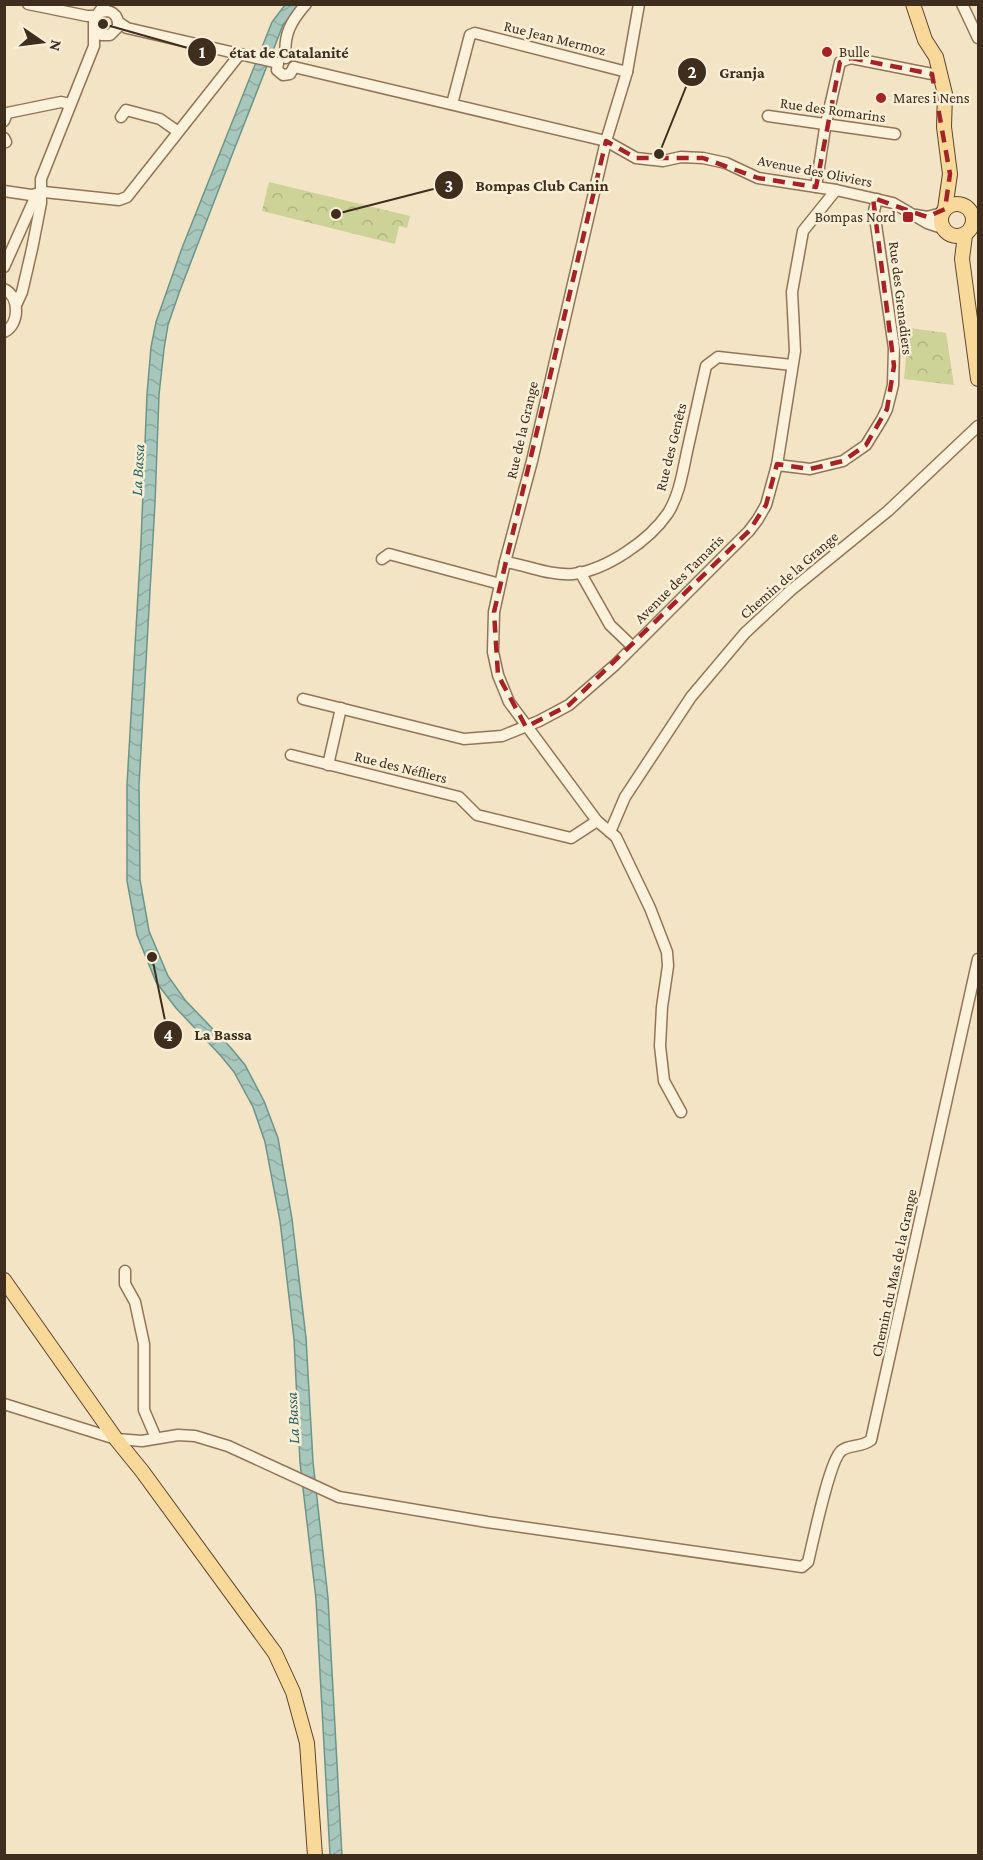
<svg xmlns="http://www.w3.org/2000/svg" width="983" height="1860" font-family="'Crimson Pro',serif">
  <defs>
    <pattern id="park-crowns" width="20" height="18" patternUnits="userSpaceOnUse" patternTransform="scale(1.5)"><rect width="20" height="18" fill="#cdd297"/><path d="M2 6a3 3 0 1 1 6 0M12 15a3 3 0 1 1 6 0" fill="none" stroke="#b1b582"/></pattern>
    <pattern id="water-waves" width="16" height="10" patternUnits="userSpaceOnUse" patternTransform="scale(1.5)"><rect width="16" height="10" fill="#a7c6bc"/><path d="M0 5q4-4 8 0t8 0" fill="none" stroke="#91aaa1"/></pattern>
  </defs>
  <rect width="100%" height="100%" fill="#f3e4c5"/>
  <g fill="url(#park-crowns)">
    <path d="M269,182L410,216L407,228L399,226L395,244L262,211Z"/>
    <path d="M911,328L946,333L954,385L904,379L906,359L902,332H911Z"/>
  </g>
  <path fill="url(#water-waves)" stroke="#6c958a" stroke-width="1.5" d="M285,5H300L283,25L232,155L179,293L168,325L164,349L159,395L155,503L139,785L140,880L149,931L168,976L185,1000L231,1048L245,1065L264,1101L278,1138L292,1219L306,1338L313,1462L328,1598L342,1856L330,1855L316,1599L300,1463L294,1339L280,1221L265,1142L253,1107L234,1072L221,1056L176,1008L156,982L137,935L127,881V785L141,542L147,394L151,347L156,322L182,248L272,22Z"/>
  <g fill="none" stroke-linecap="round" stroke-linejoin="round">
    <g stroke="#907559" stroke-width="13">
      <g id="minor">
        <path d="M28,4L87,16H96"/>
        <path d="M639,4L627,72L606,141L532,461L505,562L494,612L493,652L498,675L509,702L597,821L616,837L650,908L667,952L668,966L662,1007L660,1046L664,1081L681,1112"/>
        <path d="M962,4L978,38"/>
        <path d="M118,22L127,28L278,63"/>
        <path d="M95,30L101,35H110L118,27C119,14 110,8 99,13"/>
        <path d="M286,58C283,35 291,21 306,4"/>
        <path d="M278,63L277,70L283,75L290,74L294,67"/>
        <path d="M294,67L606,141L636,158L663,161L681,157L703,158L726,163L758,178L836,190L893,203L927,223L942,228"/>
        <path d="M452,104L470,35L475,33L627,72"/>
        <path d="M768,116L895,134"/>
        <path d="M121,117L126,110L160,119L177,131"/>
        <path d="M4,121L7,113L61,102L70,104"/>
        <path d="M4,138L6,142"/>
        <path d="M816,187L825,128L840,62L851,58L932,74"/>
        <path d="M4,191L31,195L44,192L119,200L127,197L240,54"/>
        <path d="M916,215L927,217L942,213"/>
        <path d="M4,267L34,200L40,193"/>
        <path d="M4,289C20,296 20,325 4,332"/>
        <path d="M17,303L22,292L32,249L41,203V179L94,46V19L105,4"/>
        <path d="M777,465L810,469L843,461L866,445L882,419L887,409L893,385L894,348L874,211L877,199"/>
        <path d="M382,559L389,554L500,584"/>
        <path d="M505,562C527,565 550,576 573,574C606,570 649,541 668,513C680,494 683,469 688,447C694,420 700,393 706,366L718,357L792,365"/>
        <path d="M580,572L610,625L633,647"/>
        <path d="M303,699L464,739L502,736L539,721L569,705L615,665L749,531L758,519L766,505L777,465L795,351L792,292L803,231L836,190"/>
        <path d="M291,755L459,797L477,815L571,838L597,821"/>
        <path d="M328,765L341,708"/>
        <path d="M610,832L625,797L691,697L745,633L790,591L888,511L978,426"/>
        <path d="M125,1271V1284L135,1302L144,1344V1410L156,1438"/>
        <path d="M4,1404L116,1439L142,1441L178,1435L195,1436L228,1446L339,1497L487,1522L802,1567L808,1562C813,1542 829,1462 841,1451C849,1444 861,1448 871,1440L978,959"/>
      </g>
    </g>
    <g stroke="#5e432d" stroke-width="16">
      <g id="major">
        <path d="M913,4L925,40L936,57L945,94L944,127L950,174L945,209"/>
        <circle cx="957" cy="220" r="16"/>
        <path d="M965,235L962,259L978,379"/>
        <path d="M4,1280L116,1439L142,1471L275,1653L293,1692L307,1743L315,1856"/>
      </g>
    </g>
    <use href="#minor" stroke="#fcf1da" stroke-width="10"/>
    <use href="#major" stroke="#f8d99a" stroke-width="14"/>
  </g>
  <path fill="none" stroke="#a52226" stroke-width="4.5" stroke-dasharray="12 8" stroke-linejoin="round" d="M851,58L932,74L950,174L945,209L927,217L873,198L894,366L887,409L866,445L843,461L810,469L777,464L766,505L749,531L569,705L526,727L498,675L494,612L606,141L636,158H703L758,178L816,187L840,62Z"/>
  <g fill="#a52226" stroke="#f9eed6" stroke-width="2">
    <circle cx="827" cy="52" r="6"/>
    <circle cx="881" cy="98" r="6"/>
    <rect x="902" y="211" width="12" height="12" rx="3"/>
  </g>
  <g text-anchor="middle" stroke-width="5" stroke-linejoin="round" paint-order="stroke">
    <g font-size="15" fill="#3f2d1e" stroke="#f9eed6">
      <text transform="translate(555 38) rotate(14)" y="5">Rue Jean Mermoz</text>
      <text transform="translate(833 110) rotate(8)" y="5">Rue des Romarins</text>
      <text transform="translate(815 171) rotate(11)" y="5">Avenue des Oliviers</text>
      <text transform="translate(901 298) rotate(83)" y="5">Rue des Grenadiers</text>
      <text transform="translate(522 430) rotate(-77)" y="5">Rue de la Grange</text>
      <text transform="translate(671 447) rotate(-76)" y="5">Rue des Genêts</text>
      <text transform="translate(789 575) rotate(-41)" y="5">Chemin de la Grange</text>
      <text transform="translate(679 579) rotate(-45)" y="5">Avenue des Tamaris</text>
      <text transform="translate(401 767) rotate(14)" y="5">Rue des Néfliers</text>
      <text transform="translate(894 1273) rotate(-78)" y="5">Chemin du Mas de la Grange</text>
    </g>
    <g font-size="15" fill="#3f2d1e" stroke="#f9eed6" text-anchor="start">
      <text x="839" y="57">Bulle</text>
      <text x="893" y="103">Mares i Nens</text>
      <text x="896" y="222" text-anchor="end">Bompas Nord</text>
    </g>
    <g font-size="16" font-style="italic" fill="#2c605b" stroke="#f9eed6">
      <text transform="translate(137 470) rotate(-87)" y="6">La Bassa</text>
      <text transform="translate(292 1418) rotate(-93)" y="6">La Bassa</text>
    </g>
  </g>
  <path fill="none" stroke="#3f2d1e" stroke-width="2" d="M103 24L202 52M659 154L692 72M336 214L449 185M152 957L168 1035"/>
  <g fill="#3f2d1e" stroke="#f9eed6" stroke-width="2">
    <circle cx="103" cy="24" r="6"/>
    <circle cx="659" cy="154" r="6"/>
    <circle cx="336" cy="214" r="6"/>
    <circle cx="152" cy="957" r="6"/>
    <circle cx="202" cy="52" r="15"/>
    <circle cx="692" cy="72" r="15"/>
    <circle cx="449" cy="185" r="15"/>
    <circle cx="168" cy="1035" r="15"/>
  </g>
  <g font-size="18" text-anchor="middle" font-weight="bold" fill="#fff">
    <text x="202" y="58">1</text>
    <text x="692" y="78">2</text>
    <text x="449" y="192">3</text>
    <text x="168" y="1041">4</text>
  </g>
  <g font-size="16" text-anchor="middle" font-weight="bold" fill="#3f2d1e" stroke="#f9eed6" stroke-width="5" stroke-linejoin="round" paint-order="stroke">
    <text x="289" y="58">état de Catalanité</text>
    <text x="742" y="78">Granja</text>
    <text x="542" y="191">Bompas Club Canin</text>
    <text x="223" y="1040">La Bassa</text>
  </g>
  <rect width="983" height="1860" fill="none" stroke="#3f2d1e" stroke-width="12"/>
  <g transform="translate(42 42) rotate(104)" stroke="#f9eed6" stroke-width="4.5" paint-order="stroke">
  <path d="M0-4.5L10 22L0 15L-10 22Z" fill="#3f2d1e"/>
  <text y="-9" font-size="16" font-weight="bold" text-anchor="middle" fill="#3f2d1e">N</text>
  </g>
</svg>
